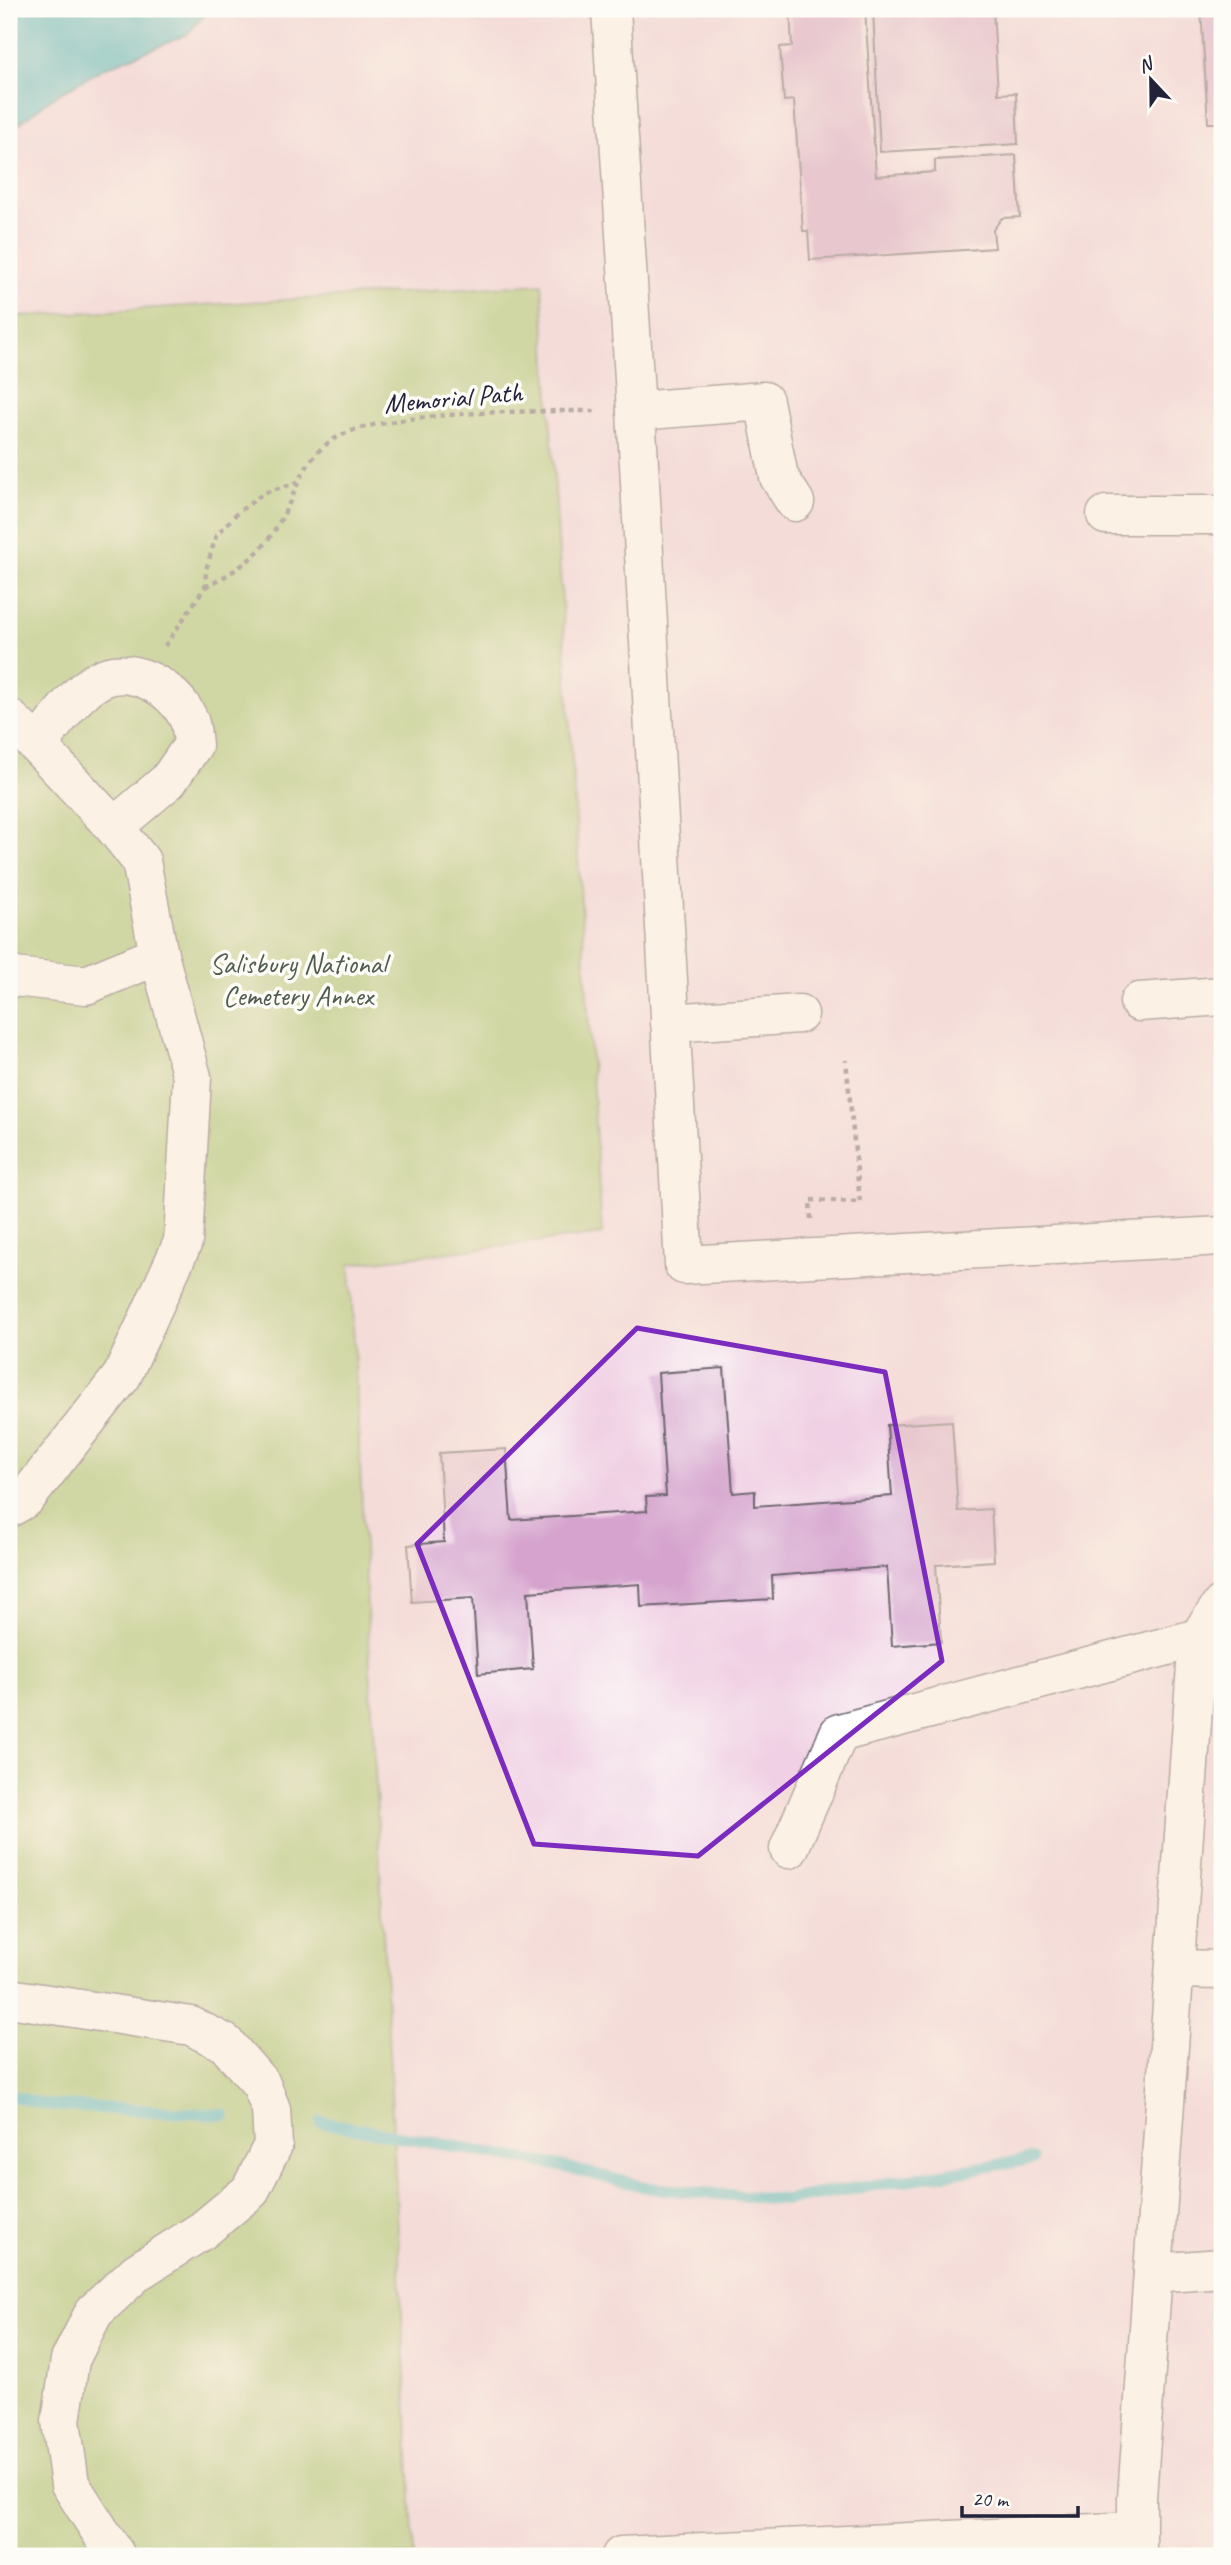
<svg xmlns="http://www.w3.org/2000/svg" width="1231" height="2565" font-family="Caveat,sans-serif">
  <rect width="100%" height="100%" fill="#fdfcf7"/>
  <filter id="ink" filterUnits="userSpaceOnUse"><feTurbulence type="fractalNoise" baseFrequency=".0143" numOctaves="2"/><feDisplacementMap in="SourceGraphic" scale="14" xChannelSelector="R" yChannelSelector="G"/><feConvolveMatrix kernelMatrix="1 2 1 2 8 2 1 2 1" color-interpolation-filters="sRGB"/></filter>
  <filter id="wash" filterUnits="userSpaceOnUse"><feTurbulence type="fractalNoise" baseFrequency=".00686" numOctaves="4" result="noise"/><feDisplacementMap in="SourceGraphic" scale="28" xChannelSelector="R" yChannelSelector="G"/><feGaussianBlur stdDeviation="1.57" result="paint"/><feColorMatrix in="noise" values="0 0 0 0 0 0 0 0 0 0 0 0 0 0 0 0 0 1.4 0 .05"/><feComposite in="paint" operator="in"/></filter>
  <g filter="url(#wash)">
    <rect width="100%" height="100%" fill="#f7e5d0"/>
    <rect fill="#f0d0e4" x="9" y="9" width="1213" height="2547"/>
    <path fill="#a1c670" stroke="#627456" stroke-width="2" d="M542,284L602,1234L350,1264L414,2556H9V317Z"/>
    <path fill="#4ab8c4" stroke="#366d80" stroke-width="2" d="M9,9H209L187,35L104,68L50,99L9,132Z"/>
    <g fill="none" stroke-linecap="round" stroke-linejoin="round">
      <g stroke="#4ab8c4" stroke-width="12">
        <path d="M9,2095L46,2105L224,2115"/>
        <path d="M321,2122L556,2165L650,2188L785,2200L1032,2159"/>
      </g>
    </g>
    <g id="blocks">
      <g fill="#d5a3ce">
        <path d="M790,9H865L876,176L935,172V160L1016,155L1020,217L1002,218L993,230L995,248L810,260L808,231H803L794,100L784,101L780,47L792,46Z"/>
        <path d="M873,9H993L998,94L1016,93L1018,144L880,152Z"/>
        <path d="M1201,9H1222V123H1208Z"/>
        <path d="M724,1368L733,1493L755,1491V1506L892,1496L887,1425L952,1421L958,1511L991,1509L994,1561L936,1565L941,1642L892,1646L887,1567L772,1576L773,1599L641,1607L640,1584L528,1592L533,1669L478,1674L473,1598L412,1602L408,1545L444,1542L439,1453L506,1449L511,1520L647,1511L646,1497L666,1496L658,1373Z"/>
      </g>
    </g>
  </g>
  <g filter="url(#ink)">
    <use href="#blocks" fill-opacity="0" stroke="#6d666f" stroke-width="2"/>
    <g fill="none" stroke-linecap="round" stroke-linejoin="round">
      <g stroke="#6d666f" stroke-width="41">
        <g id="minor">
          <path d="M611,9L636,411"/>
          <path d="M795,502L779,477L764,401L636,411L684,1265L1222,1236"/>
          <path d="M1106,515H1222"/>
          <path d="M9,718L37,745L114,827L141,861L159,955L192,1077L183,1242L122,1376L26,1498L9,1508"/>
          <path d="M37,745C55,724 73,695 97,681C128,662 174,687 188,718C192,726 192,737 193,745L168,781L114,827"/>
          <path d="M9,974L14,977L86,985L159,955"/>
          <path d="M1139,1002L1222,996"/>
          <path d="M670,1023L799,1014"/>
          <path d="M789,1849L839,1733L1198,1638L1222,1604"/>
          <path d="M1175,1969L1222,1970"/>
          <path d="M9,1998L191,2026L225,2043L261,2084L271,2109L273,2145L250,2191L203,2230L137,2272L94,2312L70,2360L61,2421L70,2484L116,2556"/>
          <path d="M1153,2273L1222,2268"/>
          <path d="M621,2556L1135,2531"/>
          <path d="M1137,2556V2497L1198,1638"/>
        </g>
      </g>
      <g stroke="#6d666f" stroke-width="4.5" stroke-dasharray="5 5" stroke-linecap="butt">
        <path d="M205,587C260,559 274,540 298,483"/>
        <path d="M165,646L205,587L206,570L216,536L237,513L264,493L298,482C308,464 317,448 336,438C357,426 380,424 403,420C467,411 533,411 597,411"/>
        <path d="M811,1219L810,1200L860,1202L846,1060"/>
      </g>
      <use href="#minor" stroke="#fff" stroke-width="38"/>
    </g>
  </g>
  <path d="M0 0H1231V2565H0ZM637,1328L885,1372L942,1661L698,1856L534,1844L417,1544Z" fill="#f7e5d0" fill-opacity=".55" fill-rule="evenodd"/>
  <path fill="none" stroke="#7b2cbf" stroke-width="5" stroke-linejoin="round" d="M637,1328L885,1372L942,1661L698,1856L534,1844L417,1544Z"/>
  <g text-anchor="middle" stroke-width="7" stroke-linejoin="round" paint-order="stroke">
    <g font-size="28" fill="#22223b" stroke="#fdfcf7">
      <text transform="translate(453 397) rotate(-5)" y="10">Memorial Path</text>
    </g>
    <g font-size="28" fill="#4e5b4e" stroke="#fdfcf7">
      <text x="298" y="973">Salisbury National<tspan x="298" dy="32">Cemetery Annex</tspan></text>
    </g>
  </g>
  <rect width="1231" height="2565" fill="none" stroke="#fdfcf7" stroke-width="35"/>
  <g transform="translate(1151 80) rotate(338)" stroke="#fdfcf7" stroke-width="5" paint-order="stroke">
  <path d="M0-5L12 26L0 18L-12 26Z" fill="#22223b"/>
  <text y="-10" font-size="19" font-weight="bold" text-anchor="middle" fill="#22223b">N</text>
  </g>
  <path d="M962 2506v10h116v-10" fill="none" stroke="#22223b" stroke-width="3.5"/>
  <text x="972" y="2506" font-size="21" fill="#22223b" stroke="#fdfcf7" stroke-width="5" paint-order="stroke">20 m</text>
</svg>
